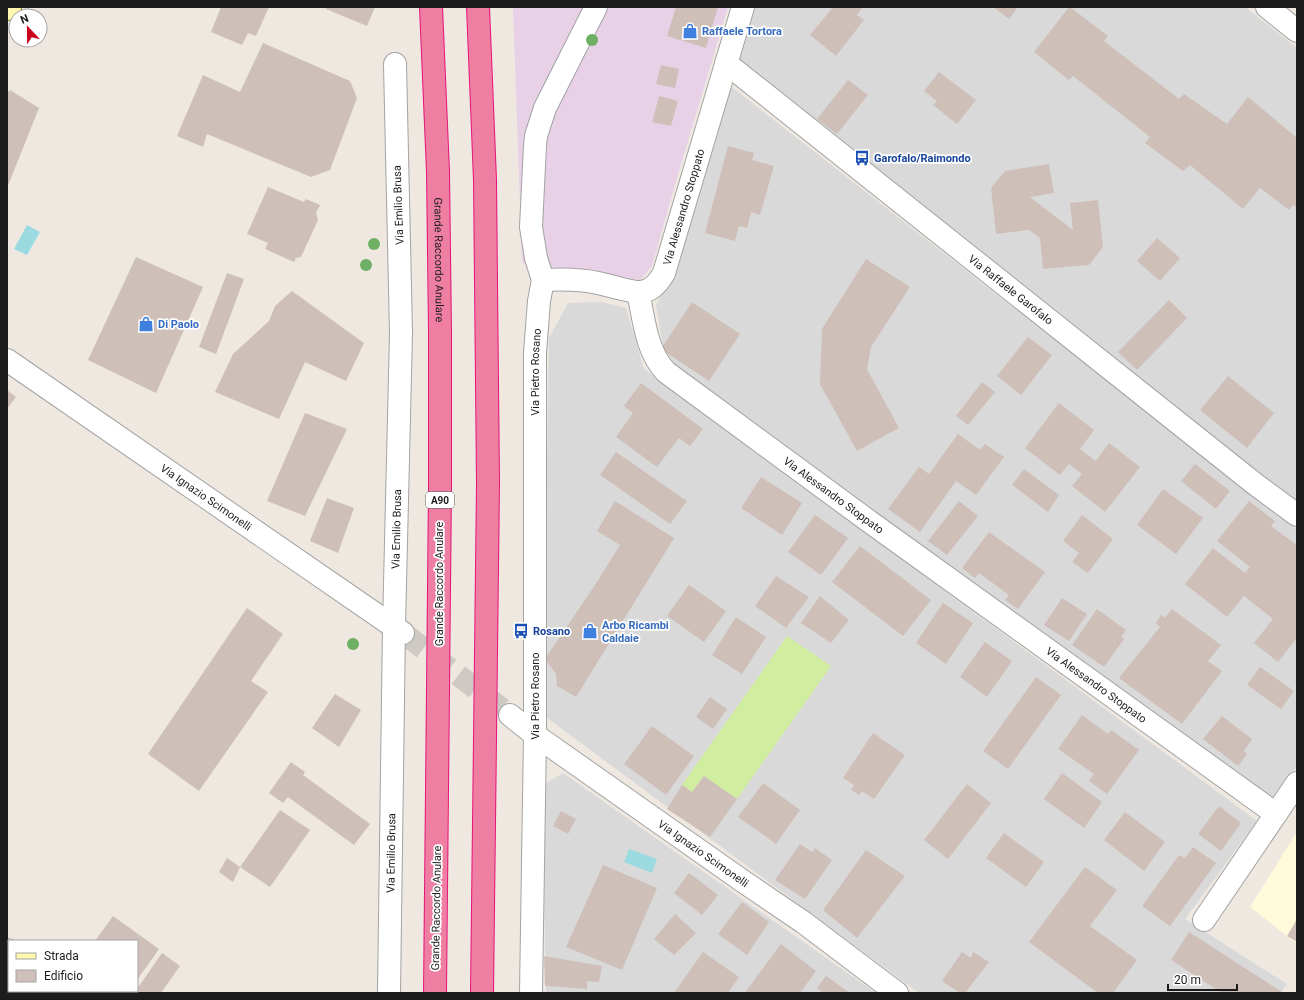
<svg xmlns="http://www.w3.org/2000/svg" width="1304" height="1000" font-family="Roboto,sans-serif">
  <rect width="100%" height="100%" fill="#eee8e0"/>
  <g fill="#dad9d9">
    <path d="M754,7H1245L1297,48V501L1087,340L738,58Z"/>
    <path d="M728,84L1297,530V766L1270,803L666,365L656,305L673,274Z"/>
    <path d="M601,302L626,308L644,369L1257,821L1185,919L1287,984L1280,993H919L543,715L549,338L568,303Z"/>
    <path d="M563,773L876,993H546L542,786Z"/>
  </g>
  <path fill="#e8d1e7" d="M513,7H728L676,181L652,266L640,280L522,263Z"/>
  <path fill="#fffad9" d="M1297,832V944L1250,907Z"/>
  <path fill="#d1eea0" d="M787,636L831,666L737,799L704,776L692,792L682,785Z"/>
  <g fill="#9cdae1">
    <path d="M27,225L40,232L27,255L14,249Z"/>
    <path d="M629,849L657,859L652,873L624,862Z"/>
  </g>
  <g fill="#cec0b9">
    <path d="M221,7H269L256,36L248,33L242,45L211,32Z"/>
    <path d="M326,7H375L367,26L326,9Z"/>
    <path d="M676,7H718L706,48L667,36Z"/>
    <path d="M833,7H863L857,15L864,20L836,56L810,35Z"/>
    <path d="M993,7H1018L1009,19Z"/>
    <path d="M1069,7H1070L1108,36L1104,41L1179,99L1184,94L1227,124L1248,97L1297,138V208L1293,205L1289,210L1260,188L1243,209L1190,165L1183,171L1145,143L1150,137L1073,76L1069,80L1034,52Z"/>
    <path d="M263,43L350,81L357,98L330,170L311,177L207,134L203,147L177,136L203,75L240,92Z"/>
    <path d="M661,65L679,69L675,88L656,84Z"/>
    <path d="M939,72L976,100L957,124L933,105L937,101L924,91Z"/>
    <path d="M848,80L868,95L837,134L817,119Z"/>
    <path d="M10,90L39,108L7,188V93Z"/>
    <path d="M659,96L678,101L671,126L652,122Z"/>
    <path d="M728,146L754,153L752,160L774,166L760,215L751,212L747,228L739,226L735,241L705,233Z"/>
    <path d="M1049,164L1054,193L1030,197L1073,230L1070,203L1098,200L1103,247L1089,265L1043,269L1040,238L1029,230L996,234L991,188L1005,171Z"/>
    <path d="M268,187L304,202L306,199L320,205L316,213L318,220L301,257L296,258L294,262L265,249L268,243L247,234Z"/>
    <path d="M1157,238L1180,258L1160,281L1137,261Z"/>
    <path d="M136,257L203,287L156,393L88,360Z"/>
    <path d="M866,259L910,287L871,347L867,369L899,428L857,451L820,384L822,329Z"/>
    <path d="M227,273L244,279L216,354L199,347Z"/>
    <path d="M292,291L364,343L346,381L305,362L279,419L215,392L233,354L269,321L275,306Z"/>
    <path d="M1169,300L1187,318L1137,370L1118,352Z"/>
    <path d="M692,302L740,334L709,381L661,349Z"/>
    <path d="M1028,337L1052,355L1021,395L997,376Z"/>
    <path d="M1228,376L1274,413L1247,448L1200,410Z"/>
    <path d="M982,382L995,392L968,425L956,416Z"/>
    <path d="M641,383L703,429L690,446L679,438L657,467L616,437L633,413L624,406Z"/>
    <path d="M7,390L16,397L7,409Z"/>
    <path d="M1059,403L1094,430L1080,449L1096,461L1109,443L1140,467L1105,512L1072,486L1082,474L1069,464L1060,475L1025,448Z"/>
    <path d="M305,413L347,429L305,516L267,501Z"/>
    <path d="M958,434L980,450L985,444L1004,457L976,495L956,481L920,532L888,509L919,467L929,474Z"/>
    <path d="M616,452L687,501L670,524L600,475Z"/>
    <path d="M1195,464L1230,491L1216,509L1181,481Z"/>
    <path d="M1024,469L1059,495L1048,512L1012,485Z"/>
    <path d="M761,477L802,503L782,535L741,508Z"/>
    <path d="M1163,489L1203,518L1176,554L1137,525Z"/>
    <path d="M327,498L354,508L338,553L310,541Z"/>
    <path d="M615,501L674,538L576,697L557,686L556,674L545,659L597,582L620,545L597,531Z"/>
    <path d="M959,501L978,516L947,555L928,541Z"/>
    <path d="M1249,501L1275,521L1271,526L1297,545V638L1278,662L1254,643L1273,619L1244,596L1227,617L1185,584L1213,548L1245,573L1250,567L1217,541Z"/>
    <path d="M815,515L848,538L821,575L788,552Z"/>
    <path d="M1082,515L1113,539L1088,573L1072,562L1079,553L1063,541Z"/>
    <path d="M989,532L1045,572L1018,609L1005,600L1009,595L979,573L975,578L962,568Z"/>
    <path d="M860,546L931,600L903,636L832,582Z"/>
    <path d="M776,576L809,597L786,628L755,606Z"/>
    <path d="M689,585L726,611L704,642L667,616Z"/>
    <path d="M820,596L849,620L831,643L801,623Z"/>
    <path d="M1062,598L1087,614L1069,641L1044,625Z"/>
    <path d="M943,603L973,623L946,664L916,643Z"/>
    <path d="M247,608L283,634L251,681L268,692L199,791L148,754Z"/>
    <path d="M1097,609L1126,630L1121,637L1124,639L1104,667L1072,645Z"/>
    <path d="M1172,609L1221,645L1208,661L1222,671L1182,724L1119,678L1160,627L1156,623L1161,615L1165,618Z"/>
    <path d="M736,617L766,637L742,674L712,655Z"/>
    <path d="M985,642L1012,661L987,697L960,677Z"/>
    <path d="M1260,667L1294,691L1281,709L1247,685Z"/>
    <path d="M1036,677L1061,695L1008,769L983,751Z"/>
    <path d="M335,694L361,710L339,747L312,728Z"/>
    <path d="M710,697L727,709L713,729L696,717Z"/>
    <path d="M1082,715L1108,734L1111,730L1139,750L1107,794L1089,781L1094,774L1058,749Z"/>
    <path d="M1222,716L1252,739L1244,751L1247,754L1238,766L1203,739Z"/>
    <path d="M652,726L694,756L666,795L624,764Z"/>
    <path d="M873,733L905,755L874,799L862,791L859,795L851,790L854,785L843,778Z"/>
    <path d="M291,762L305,772L303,775L370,824L354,845L288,797L283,803L269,793Z"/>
    <path d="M1062,773L1102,802L1084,828L1044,799Z"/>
    <path d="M704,776L737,799L710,837L667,809L682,785L692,792Z"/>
    <path d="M763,783L800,810L776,844L738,817Z"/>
    <path d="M967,784L991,803L948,859L924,840Z"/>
    <path d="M1219,806L1241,823L1221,851L1198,834Z"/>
    <path d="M280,810L310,830L270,887L240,867Z"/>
    <path d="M561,811L576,819L568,834L553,826Z"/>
    <path d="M1125,812L1165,842L1144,871L1104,840Z"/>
    <path d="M1004,833L1044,862L1026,887L986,858Z"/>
    <path d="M800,844L812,852L815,848L832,860L805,899L775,880Z"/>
    <path d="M1193,847L1216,863L1170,926L1142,906L1179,855L1185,858Z"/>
    <path d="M866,850L905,876L857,938L823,910Z"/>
    <path d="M227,858L240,867L233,882L219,872Z"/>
    <path d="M603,865L657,888L622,970L566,947Z"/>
    <path d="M1085,867L1117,890L1090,926L1137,960L1113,993H1098L1029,942Z"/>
    <path d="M689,873L718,895L702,915L674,893Z"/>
    <path d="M742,902L769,922L747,955L718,934Z"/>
    <path d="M675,914L696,933L674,955L654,939Z"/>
    <path d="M113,916L159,949L137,980V941H95Z"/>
    <path d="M1297,919V942L1287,936Z"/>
    <path d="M1189,932L1282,992L1281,993H1222L1171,960Z"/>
    <path d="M781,944L816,971L800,993H748L746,991Z"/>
    <path d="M703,952L739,977L728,993H674Z"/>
    <path d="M962,952L971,958L973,952L989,962L965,993H960L942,981Z"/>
    <path d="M162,953L180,966L161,993H134L135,991H137V989Z"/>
    <path d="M544,956L602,966L599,982L587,981V989L545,986Z"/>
    <path d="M826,976L850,993H824L817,988Z"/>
  </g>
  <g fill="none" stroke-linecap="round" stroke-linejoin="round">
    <path stroke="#cec9c3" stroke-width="22" stroke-dasharray="22 11" stroke-linecap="butt" d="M406,635L510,715"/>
    <g stroke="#a3a3a3" stroke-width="24">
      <g id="street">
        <path d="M1267,7L1297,31"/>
        <path id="s1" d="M726,63L1255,484L1297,515"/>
        <path id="s2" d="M543,280C561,279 580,279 598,283C608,285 633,293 641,292C651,291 659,282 664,273L743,7"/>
        <path id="s3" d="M638,292C644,319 646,351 666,372L870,522L1276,814"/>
        <path id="s4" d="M7,360L403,633"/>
        <path id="s5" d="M510,715L535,735L744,882L803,922L897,993"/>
        <path d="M1204,920L1297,783"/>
        <path d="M7,950L9,952"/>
        <path d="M63,991L66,993"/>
        <path id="s6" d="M389,993L394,626L401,333L395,64"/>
        <path id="s7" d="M531,993L535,735V353L539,301L543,280L536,258L531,227L535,146L536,136L545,108L596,7"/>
      </g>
    </g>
    <g stroke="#767300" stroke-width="24">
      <path id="secondary" d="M7,9L10,7"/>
    </g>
    <g stroke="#e61378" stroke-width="24">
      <g id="highway">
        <path id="s8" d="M431,7L438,172L440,332V487L435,993"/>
        <path d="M478,7L485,180L488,483L482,993"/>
      </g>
    </g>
    <use href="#street" stroke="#fff" stroke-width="22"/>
    <use href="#secondary" stroke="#fff8ae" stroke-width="22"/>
    <use href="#highway" stroke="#ee7fa3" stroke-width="22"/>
  </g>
  <g fill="#70b065">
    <circle cx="592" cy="40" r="6"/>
    <circle cx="374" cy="244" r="6"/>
    <circle cx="366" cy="265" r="6"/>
    <circle cx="353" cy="644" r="6"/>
  </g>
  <defs>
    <g id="shop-bare" transform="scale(1.2)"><path d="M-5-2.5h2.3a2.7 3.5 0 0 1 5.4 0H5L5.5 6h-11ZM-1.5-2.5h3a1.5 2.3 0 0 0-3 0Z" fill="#3f7fe0" stroke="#fff" stroke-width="2.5" paint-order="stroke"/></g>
    <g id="bus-bare" transform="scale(1.2)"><path d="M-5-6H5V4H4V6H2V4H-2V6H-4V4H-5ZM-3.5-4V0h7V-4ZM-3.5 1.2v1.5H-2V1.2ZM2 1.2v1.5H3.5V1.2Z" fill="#1a4fb4" stroke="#fff" stroke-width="2.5" paint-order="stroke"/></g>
  </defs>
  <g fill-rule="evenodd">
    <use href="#shop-bare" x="690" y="31"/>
    <use href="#bus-bare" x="862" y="158"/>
    <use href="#shop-bare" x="146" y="324"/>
    <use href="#bus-bare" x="521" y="631"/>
    <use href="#shop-bare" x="590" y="631"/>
  </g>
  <g text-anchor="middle" stroke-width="3.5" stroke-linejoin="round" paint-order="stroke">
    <rect fill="#fff" stroke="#606060" stroke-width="1" x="426" y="492" width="28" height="16" rx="3"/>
    <g font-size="10" font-weight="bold" fill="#1c1c1c">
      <text x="440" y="504">A90</text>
    </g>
    <g font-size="11" font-weight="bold" fill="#366cbe" stroke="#fff" text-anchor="start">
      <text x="702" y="35">Raffaele Tortora</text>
      <text x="158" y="328">Di Paolo</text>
      <text x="602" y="629">Arbo Ricambi<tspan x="602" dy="13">Caldaie</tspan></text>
    </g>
    <g font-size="11" font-weight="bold" fill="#164399" stroke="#fff" text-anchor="start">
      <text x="874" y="162">Garofalo/Raimondo</text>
      <text x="533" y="635">Rosano</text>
    </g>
    <g font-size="11" fill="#1c1c1c" stroke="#fff">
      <text transform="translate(398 205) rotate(-92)" y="4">Via Emilio Brusa</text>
      <text dy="4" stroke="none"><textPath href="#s2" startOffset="199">Via Alessandro Stoppato</textPath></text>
      <text dy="4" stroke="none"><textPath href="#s8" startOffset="253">Grande Raccordo Anulare</textPath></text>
      <text dy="4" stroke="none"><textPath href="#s1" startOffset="364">Via Raffaele Garofalo</textPath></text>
      <text dy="4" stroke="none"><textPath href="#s7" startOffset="621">Via Pietro Rosano</textPath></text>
      <text dy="4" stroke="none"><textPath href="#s3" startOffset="294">Via Alessandro Stoppato</textPath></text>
      <text dy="4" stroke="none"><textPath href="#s4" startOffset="242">Via Ignazio Scimonelli</textPath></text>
      <text dy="4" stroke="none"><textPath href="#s6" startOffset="464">Via Emilio Brusa</textPath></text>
      <text transform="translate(439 584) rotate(-90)" y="4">Grande Raccordo Anulare</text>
      <text dy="4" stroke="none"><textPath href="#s3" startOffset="618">Via Alessandro Stoppato</textPath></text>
      <text dy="4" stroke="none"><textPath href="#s7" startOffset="297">Via Pietro Rosano</textPath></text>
      <text dy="4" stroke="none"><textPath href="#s6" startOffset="140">Via Emilio Brusa</textPath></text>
      <text dy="4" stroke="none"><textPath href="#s5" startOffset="238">Via Ignazio Scimonelli</textPath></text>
      <text transform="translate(436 908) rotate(-89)" y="4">Grande Raccordo Anulare</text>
    </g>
  </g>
  <rect width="1304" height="1000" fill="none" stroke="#1c1c1c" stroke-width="16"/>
  <rect x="8" y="940" width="130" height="52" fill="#ffffff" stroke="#a4a4a4"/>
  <rect x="16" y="953" width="20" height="6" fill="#fff8ae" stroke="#a4a4a4"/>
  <text x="44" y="960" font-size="12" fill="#1c1c1c">Strada</text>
  <rect x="16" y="970" width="20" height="12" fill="#cec0b9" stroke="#a4a4a4"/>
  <text x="44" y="980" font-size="12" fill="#1c1c1c">Edificio</text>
  <g transform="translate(28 28) rotate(338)"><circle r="19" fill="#ffffff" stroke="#a4a4a4"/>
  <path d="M0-3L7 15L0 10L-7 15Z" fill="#c8001b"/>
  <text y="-6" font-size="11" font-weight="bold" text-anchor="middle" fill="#1c1c1c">N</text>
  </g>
  <path d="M1168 984v6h69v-6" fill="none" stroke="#1c1c1c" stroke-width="2"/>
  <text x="1174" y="984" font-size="12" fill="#1c1c1c" stroke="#ffffff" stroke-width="3" paint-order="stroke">20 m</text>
</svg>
